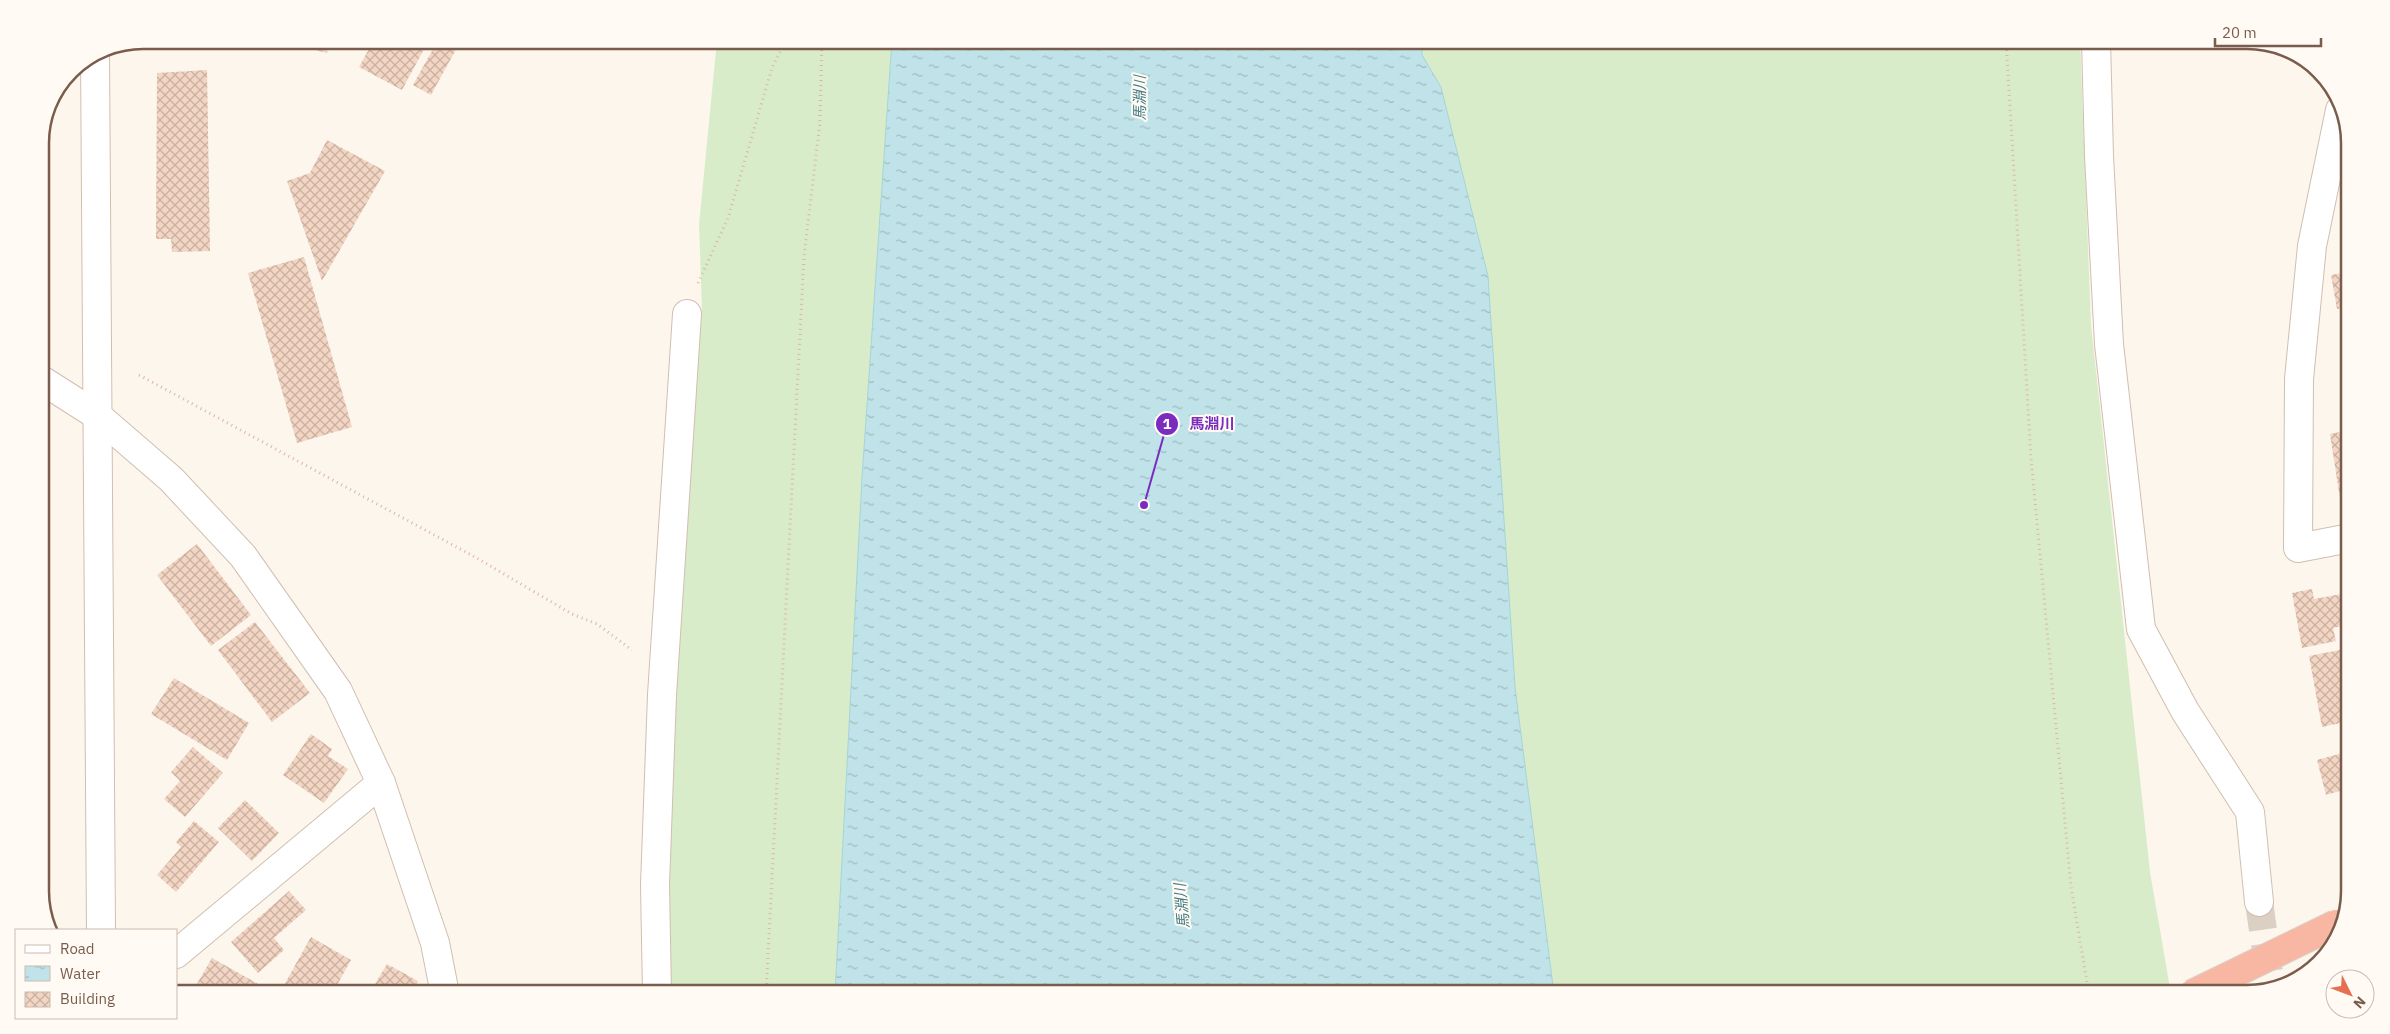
<svg xmlns="http://www.w3.org/2000/svg" width="2390" height="1034" font-family="'IBM Plex Sans','Noto Sans JP',sans-serif">
  <defs>
    <pattern id="water-ripples" width="26" height="14" patternUnits="userSpaceOnUse" patternTransform="scale(1.25)"><rect width="26" height="14" fill="#bfe3e8"/><path d="M2 4q2-2 4 0t4 0M15 11q2-2 4 0t4 0" fill="none" stroke="#a0bbbe"/></pattern>
    <pattern id="building-cross-hatch" width="8" height="8" patternUnits="userSpaceOnUse" patternTransform="scale(1.25)"><rect width="8" height="8" fill="#f3d5c3"/><path d="M0 0l8 8M0 8l8-8" fill="none" stroke="#cab0a1"/></pattern>
  </defs>
  <rect width="100%" height="100%" fill="#fdf6ec"/>
  <g fill="#d8ecc9">
    <path d="M717,40H892L862,478L835,994H669L666,889L673,698L702,310L699,225Z"/>
    <path d="M1422,40H2080L2091,325L2150,872L2171,994H1554L1515,687L1422,55Z"/>
  </g>
  <path fill="url(#water-ripples)" stroke="#a5d3da" d="M892,40H1422V55L1441,87L1488,276L1515,687L1554,994H835L862,478Z"/>
  <g fill="url(#building-cross-hatch)">
    <path d="M275,40H330L327,53Z"/>
    <path d="M374,40H416L414,44L424,49L402,90L359,67Z"/>
    <path d="M438,40L460,42L431,95L413,85Z"/>
    <path d="M207,70L210,251L172,252L171,239H156L157,73Z"/>
    <path d="M327,140L385,171L322,281L287,181L310,173Z"/>
    <path d="M304,257L352,427L297,443L248,273Z"/>
    <path d="M2350,272V320H2345L2343,308L2337,309L2331,275Z"/>
    <path d="M2350,430V503L2341,505L2330,434Z"/>
    <path d="M197,544L251,615L211,646L157,575Z"/>
    <path d="M2312,589L2314,599L2347,593L2350,624L2333,628L2336,641L2302,648L2292,593Z"/>
    <path d="M255,622L310,693L272,722L218,650Z"/>
    <path d="M2350,648V721L2322,727L2309,656Z"/>
    <path d="M174,678L249,723L227,760L151,714Z"/>
    <path d="M311,734L332,749L328,756L348,769L324,803L283,775Z"/>
    <path d="M193,747L223,773L185,817L164,799L180,781L171,772Z"/>
    <path d="M2350,751V788L2326,795L2317,760Z"/>
    <path d="M245,800L279,833L252,861L218,828Z"/>
    <path d="M194,821L219,842L176,892L157,875L181,847L176,842Z"/>
    <path d="M289,891L306,910L274,938L284,950L258,973L231,942Z"/>
    <path d="M311,937L351,960L332,994H279Z"/>
    <path d="M212,958L260,985L254,994H191Z"/>
    <path d="M387,964L418,981L410,994H369Z"/>
  </g>
  <g fill="none" stroke-linecap="round" stroke-linejoin="round">
    <path stroke="#dcd0c4" stroke-width="28" stroke-dasharray="28 14" stroke-linecap="butt" d="M2259,902L2271,987"/>
    <g stroke="#d1beb0" stroke-width="30">
      <g id="minor">
        <path d="M2096,40L2099,156L2109,344L2141,629L2185,711L2250,812L2259,902"/>
        <path d="M95,53L101,930"/>
        <path d="M2340,110L2312,246L2299,379L2298,548L2350,538"/>
        <path d="M40,379L98,416L171,479L243,556L338,691L381,783L435,943L445,994"/>
        <path d="M176,954L381,783"/>
        <path d="M657,994L655,885L662,695L687,314"/>
      </g>
    </g>
    <g stroke="#d9b8a5" stroke-width="3" stroke-dasharray="1 4" stroke-linecap="butt">
      <path d="M2006,40L2031,458L2071,887L2089,994"/>
      <path d="M698,283L728,218L772,68L786,40"/>
      <path d="M139,375L475,557L572,614L597,624L632,650"/>
      <path d="M766,994L804,256L820,122L822,40"/>
    </g>
    <use href="#minor" stroke="#fff" stroke-width="28"/>
    <g stroke="#dad1cd" stroke-width="30" stroke-linecap="butt">
      <path id="highway-bridge" d="M2192,994L2336,924"/>
    </g>
    <use href="#highway-bridge" stroke="#f7b7a3" stroke-width="28"/>
  </g>
  <g text-anchor="middle" stroke-width="4" stroke-linejoin="round" paint-order="stroke">
    <g font-size="15" font-style="italic" fill="#437c86" stroke="#fffaf3">
      <text transform="translate(1140 98) rotate(-90)" y="5">馬淵川</text>
      <text transform="translate(1182 906) rotate(-95)" y="5">馬淵川</text>
    </g>
  </g>
  <path d="M0 0H2390V1034H0ZM143 49H2247A94 94 0 0 1 2341 143V891A94 94 0 0 1 2247 985H143A94 94 0 0 1 49 891V143A94 94 0 0 1 143 49Z" fill="#fffaf3" fill-rule="evenodd"/>
  <path fill="none" stroke="#7a5c4d" stroke-width="2.5" d="M143 49H2247A94 94 0 0 1 2341 143V891A94 94 0 0 1 2247 985H143A94 94 0 0 1 49 891V143A94 94 0 0 1 143 49Z"/>
  <path fill="none" stroke="#7b2cbf" stroke-width="2" d="M1144 505L1167 424"/>
  <g fill="#7b2cbf" stroke="#fffaf3" stroke-width="2">
    <circle cx="1144" cy="505" r="5"/>
    <circle cx="1167" cy="424" r="12"/>
  </g>
  <g font-size="15" text-anchor="middle" font-weight="bold" fill="#fff">
    <text x="1167" y="429">1</text>
  </g>
  <g font-size="15" text-anchor="middle" font-weight="bold" fill="#7b2cbf" stroke="#fffaf3" stroke-width="4" stroke-linejoin="round" paint-order="stroke">
    <text x="1212" y="429">馬淵川</text>
  </g>
  <rect x="15" y="929" width="162" height="90" fill="#fffaf3" stroke="#cabbb1"/>
  <rect x="25" y="945" width="25" height="8" fill="#ffffff" stroke="#cabbb1"/>
  <text x="60" y="954" font-size="15" fill="#7a5c4d">Road</text>
  <rect x="25" y="966" width="25" height="15" fill="url(#water-ripples)" stroke="#cabbb1"/>
  <text x="60" y="979" font-size="15" fill="#7a5c4d">Water</text>
  <rect x="25" y="992" width="25" height="15" fill="url(#building-cross-hatch)" stroke="#cabbb1"/>
  <text x="60" y="1004" font-size="15" fill="#7a5c4d">Building</text>
  <g transform="translate(2350 994) rotate(132)"><circle r="24" fill="#fffaf3" stroke="#cabbb1"/>
  <path d="M0-4L9 19L0 12L-9 19Z" fill="#e76f51"/>
  <text y="-8" font-size="14" font-weight="bold" text-anchor="middle" fill="#7a5c4d">N</text>
  </g>
  <path d="M2215 38v8h106v-8" fill="none" stroke="#7a5c4d" stroke-width="2.5"/>
  <text x="2222" y="38" font-size="15" fill="#7a5c4d" stroke="#fffaf3" stroke-width="4" paint-order="stroke">20 m</text>
</svg>
